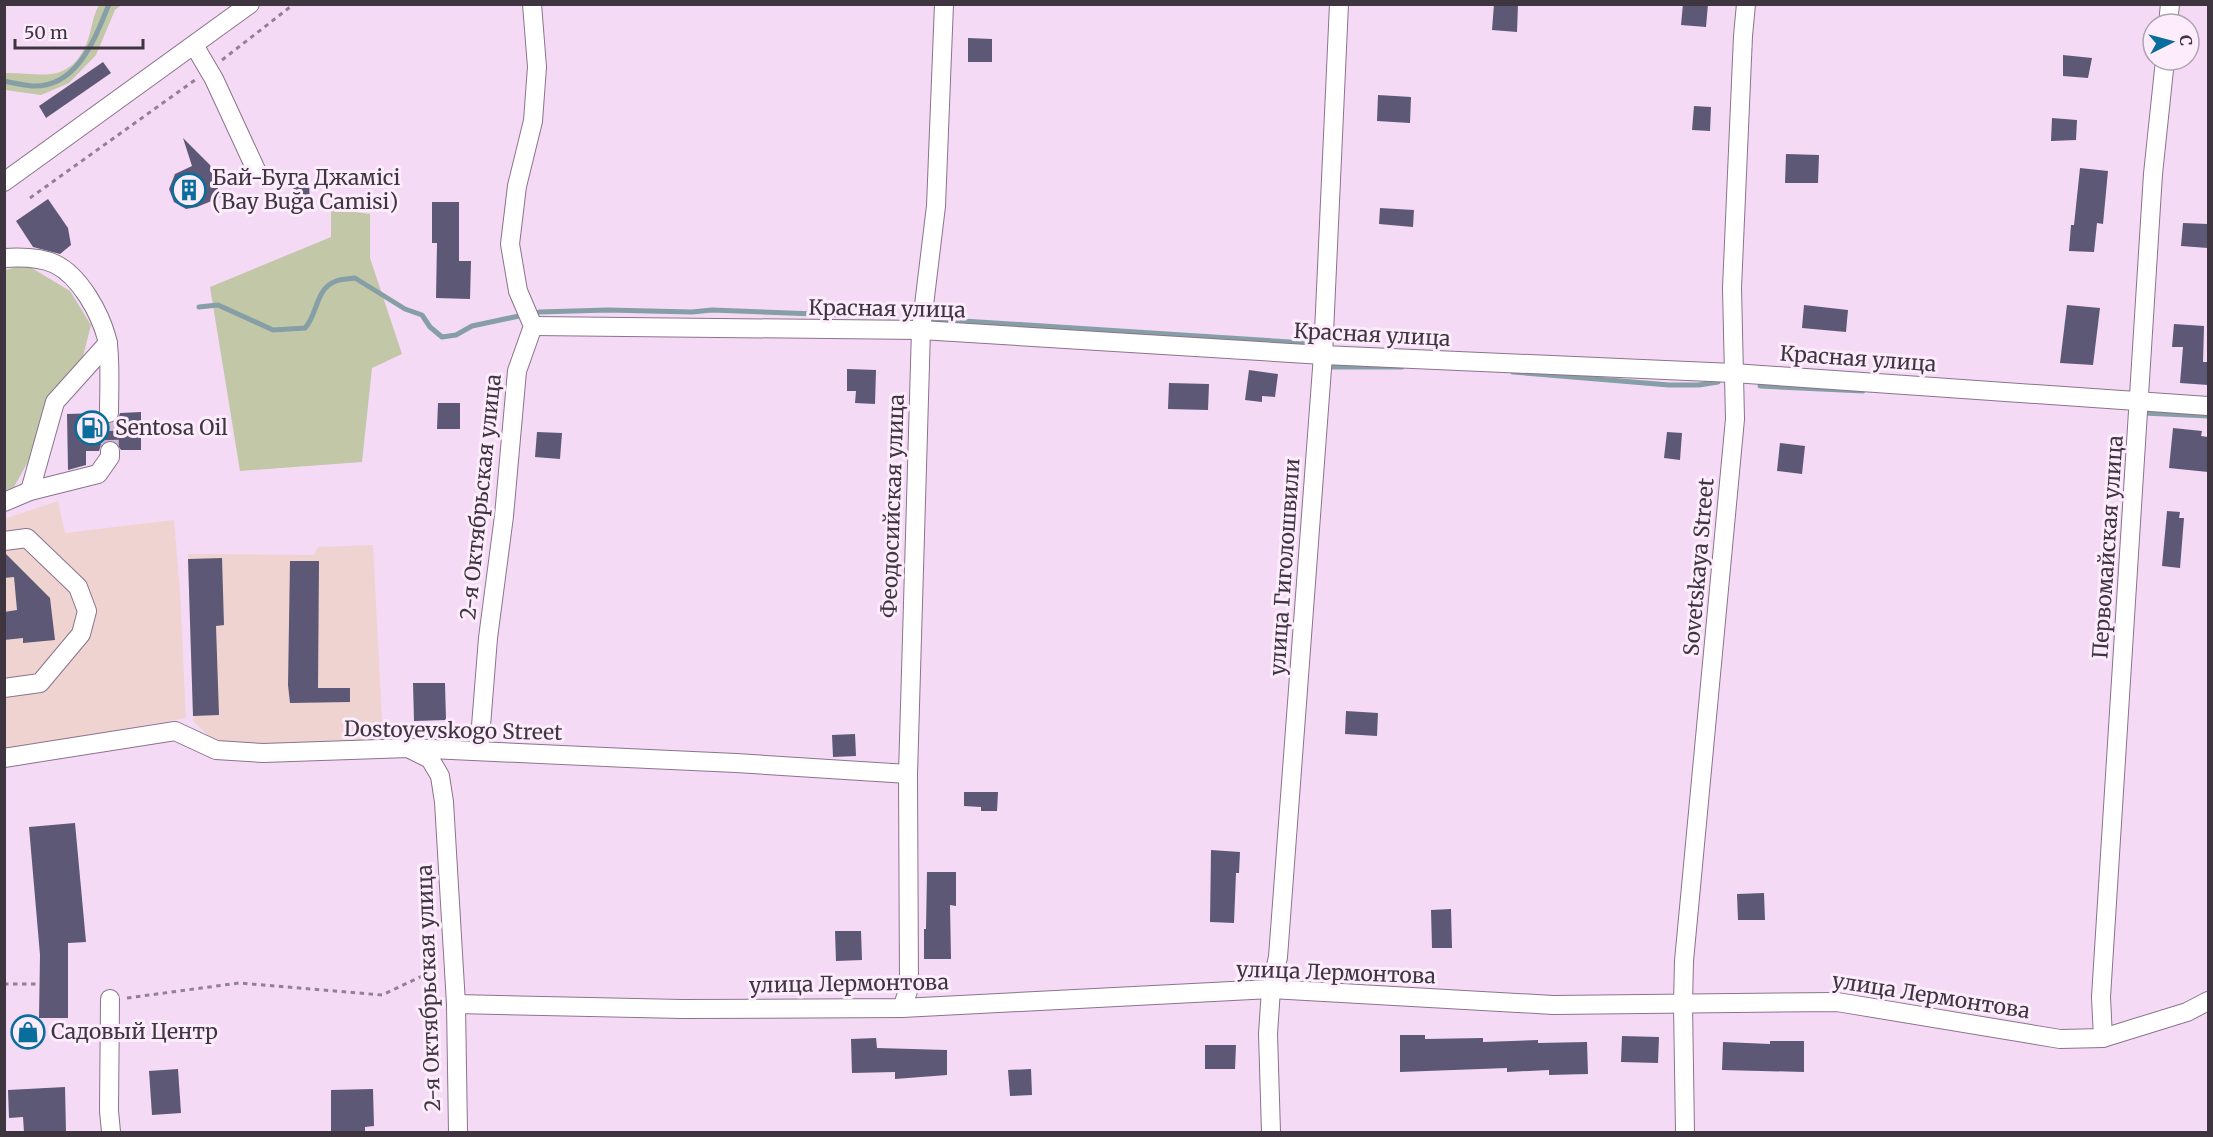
<svg xmlns="http://www.w3.org/2000/svg" width="2213" height="1137" font-family="Merriweather,serif">
  <rect width="100%" height="100%" fill="#f5daf6"/>
  <g fill="#eed3d1">
    <path d="M58,501L65,533L174,520L180,591L186,718L5,749L4,519Z"/>
    <path d="M373,545L383,739L231,747L215,742L193,721L188,554L314,555L318,547Z"/>
  </g>
  <g fill="#c2c7a8">
    <path d="M99,5H121L115,10L96,55L69,83L41,95L5,90V73C39,72 67,86 86,45C92,31 92,17 99,5Z"/>
    <path d="M331,209L370,214V258L402,354L372,368L362,462L240,471L210,287L331,237Z"/>
    <path d="M17,267H30L70,291L91,325L80,368L14,487L5,490V270Z"/>
  </g>
  <g fill="none" stroke-linecap="round" stroke-linejoin="round">
    <g stroke="#869fa6" stroke-width="5">
      <path d="M4,81C13,83 23,85 32,86C77,88 95,39 109,4"/>
      <path d="M199,307L218,305L273,330L305,328C318,314 315,289 336,281C341,279 349,279 355,278L405,309L422,315L430,327L442,337L456,335L472,326L519,316"/>
      <path d="M539,312L608,310L692,312L712,310L896,317"/>
      <path d="M933,319L1305,343"/>
      <path d="M1331,367H1402"/>
      <path d="M1513,372L1669,385H1699L1718,382"/>
      <path d="M1760,386L1863,391"/>
      <path d="M2143,413L2208,416"/>
    </g>
  </g>
  <g fill="#5d5875">
    <path d="M1494,4H1518L1517,32L1492,30Z"/>
    <path d="M1683,4H1708L1706,27L1681,25Z"/>
    <path d="M968,38L992,39V62H968Z"/>
    <path d="M2063,55L2092,58L2088,78L2063,76Z"/>
    <path d="M103,62L111,73L46,118L39,106Z"/>
    <path d="M1378,95L1411,97L1410,123L1377,121Z"/>
    <path d="M1694,106L1711,107L1710,131L1692,130Z"/>
    <path d="M2052,118L2077,120L2076,140L2051,141Z"/>
    <path d="M183,138L210,165L221,197L197,207L186,209L174,202L169,189L175,174L192,166Z"/>
    <path d="M1786,154L1819,155L1818,183H1785Z"/>
    <path d="M2080,168L2108,171L2103,224L2097,223L2094,252L2069,251L2071,225H2074Z"/>
    <path d="M309,181L310,207L295,208L293,182Z"/>
    <path d="M48,199L68,228L71,245L60,254L33,247L16,221Z"/>
    <path d="M432,202H459V261H471L470,299L436,298L437,243H432Z"/>
    <path d="M1380,208L1414,210L1413,227L1379,224Z"/>
    <path d="M2183,223L2208,224V248L2181,246Z"/>
    <path d="M1804,305L1848,310L1846,332L1802,328Z"/>
    <path d="M2067,305L2100,308L2093,365L2060,363Z"/>
    <path d="M2174,324L2204,326L2203,362H2208V385L2180,383L2183,347H2172Z"/>
    <path d="M847,369L876,370L875,404L855,403L856,391H847Z"/>
    <path d="M1249,370L1278,374L1275,397L1262,396V402L1245,400Z"/>
    <path d="M1169,383L1209,384L1208,410L1168,409Z"/>
    <path d="M438,403H460V429H437Z"/>
    <path d="M141,412V450H121L115,441H105L101,445L99,451H86V465L68,470L67,414L98,413L103,422L109,424L118,419L120,413Z"/>
    <path d="M2173,428L2202,431L2201,436L2208,437V472L2169,468Z"/>
    <path d="M537,432L562,433L560,459L535,457Z"/>
    <path d="M1667,432L1682,433L1680,460L1664,458Z"/>
    <path d="M1780,443L1805,446L1802,474L1777,471Z"/>
    <path d="M2167,511L2180,512L2179,518H2184L2180,568L2162,566Z"/>
    <path d="M4,552L50,598L55,640L23,643V638L4,640V612L17,610L14,577L4,578Z"/>
    <path d="M222,558L224,625L216,626L219,715L193,716L188,559Z"/>
    <path d="M290,561H319L318,688H350V702L290,703L288,685Z"/>
    <path d="M413,683H445L446,720L414,721Z"/>
    <path d="M1346,711L1378,713L1377,736L1345,734Z"/>
    <path d="M855,734L856,756L833,757L832,735Z"/>
    <path d="M964,792H998L997,811H981V807L964,806Z"/>
    <path d="M75,823L86,942L68,943V1018H39L40,955L29,827Z"/>
    <path d="M1211,850L1240,852L1239,873H1236L1234,923L1210,922Z"/>
    <path d="M927,872H956V906L950,905L951,959H924V929H926Z"/>
    <path d="M1764,893L1765,920H1738L1737,894Z"/>
    <path d="M1451,909L1452,948H1432L1431,910Z"/>
    <path d="M835,931H861L862,960L836,961Z"/>
    <path d="M1400,1035H1425V1039L1483,1038V1042L1538,1040V1043L1587,1042L1588,1074L1549,1075V1070L1507,1072V1068L1400,1072Z"/>
    <path d="M1622,1036L1659,1037L1658,1063L1621,1062Z"/>
    <path d="M876,1038L877,1048L947,1050V1075L895,1079V1072L852,1073L851,1039Z"/>
    <path d="M1770,1041H1804V1072L1722,1070L1723,1042L1770,1044Z"/>
    <path d="M1205,1045H1236L1235,1069H1205Z"/>
    <path d="M178,1069L181,1113L152,1115L149,1071Z"/>
    <path d="M1031,1069L1032,1095L1010,1096L1008,1070Z"/>
    <path d="M65,1087L66,1132H24L23,1117L9,1118L8,1090Z"/>
    <path d="M373,1089L374,1126L365,1127V1132H331V1090Z"/>
  </g>
  <g fill="none" stroke-linecap="round" stroke-linejoin="round">
    <path stroke="#d1b9d2" stroke-width="18" stroke-dasharray="18 9" stroke-linecap="butt" d="M109,413L110,451"/>
    <g stroke="#8b738c" stroke-width="20">
      <g id="minor">
        <path d="M2168,24L2170,4"/>
        <path d="M194,45L214,79L257,172"/>
        <path d="M4,182L250,4"/>
        <path d="M4,258C20,257 40,257 55,264C80,276 100,313 107,339C111,355 109,394 109,413"/>
        <path d="M533,326L921,330L1323,355L1733,373L2208,406"/>
        <path d="M30,491L55,402L108,343"/>
        <path d="M4,502L30,491L98,474L110,457V451"/>
        <path d="M4,541L27,538L78,587L87,611L81,634L40,683L4,688"/>
        <path d="M412,750L430,759L440,776L444,802L456,1004L458,1132"/>
        <path d="M479,751L488,638L504,516L517,371L533,326L518,291L510,244L517,186L533,121L537,67L532,4"/>
        <path d="M4,758L175,731L216,750L263,753L409,748L736,763L908,774"/>
        <path d="M110,999L109,1111L111,1132"/>
        <path d="M456,1004L682,1009L902,1008L1271,989L1553,1005L1837,1002L2060,1039L2103,1038L2187,1012L2208,1001"/>
        <path d="M902,1008L909,988L908,774L921,330L936,206L944,4"/>
        <path d="M2103,1038L2101,997L2153,174L2165,60"/>
        <path d="M1271,1132L1268,1034L1271,989L1278,957L1323,355L1339,4"/>
        <path d="M1685,1132L1683,1004L1684,961L1735,419L1732,288L1743,36L1746,4"/>
      </g>
    </g>
    <g stroke="#928093" stroke-width="3" stroke-dasharray="4.5 4.5" stroke-linecap="butt">
      <path d="M222,60L294,4"/>
      <path d="M30,198L195,80"/>
      <path d="M4,984H39"/>
      <path d="M127,998L239,983L382,995L437,969"/>
    </g>
    <use href="#minor" stroke="#fff" stroke-width="18"/>
  </g>
  <defs>
    <g id="building-ring" transform="scale(1.725)"><circle r="9.5" fill="#fcecfc" stroke="#096e9b" stroke-width="1.5"/><path d="M-4-6H4V6H1V3H-1V6H-4ZM-2.5-4.3h1.7v1.8h-1.7ZM.8-4.3h1.7v1.8H.8ZM-2.5-1h1.7V.8h-1.7ZM.8-1h1.7V.8H.8Z" fill="#096e9b"/></g>
    <g id="fuel-ring" transform="scale(1.725)"><circle r="9.5" fill="#fcecfc" stroke="#096e9b" stroke-width="1.5"/><path d="M-5.5-6h7V0h2V4h1.3V-2.5L3-4.5l.8-.8L6-3V5H2.5V1h-1V6h-7ZM-4.2-4.7v3.2H.2V-4.7Z" fill="#096e9b"/></g>
    <g id="shop-ring" transform="scale(1.725)"><circle r="9.5" fill="#fcecfc" stroke="#096e9b" stroke-width="1.5"/><path d="M-5-2.5h2.3a2.7 3.5 0 0 1 5.4 0H5L5.5 6h-11ZM-1.5-2.5h3a1.5 2.3 0 0 0-3 0Z" fill="#096e9b"/></g>
  </defs>
  <g fill-rule="evenodd">
    <use href="#building-ring" x="189" y="190"/>
    <use href="#fuel-ring" x="92" y="428"/>
    <use href="#shop-ring" x="28" y="1032"/>
  </g>
  <g text-anchor="middle" stroke-width="6" stroke-linejoin="round" paint-order="stroke">
    <g font-size="21" fill="#3f3540" stroke="#fcecfc" text-anchor="start">
      <text x="212" y="185">Бай-Буга Джамісі<tspan x="212" dy="24">(Bay Buğa Camisi)</tspan></text>
      <text x="115" y="435">Sentosa Oil</text>
      <text x="51" y="1039">Садовый Центр</text>
    </g>
    <g font-size="21" fill="#3f3540" stroke="#fcecfc">
      <text transform="translate(887 309) rotate(1)" y="7">Красная улица</text>
      <text transform="translate(1372 335) rotate(3)" y="7">Красная улица</text>
      <text transform="translate(1858 359) rotate(4)" y="7">Красная улица</text>
      <text transform="translate(481 497) rotate(-84)" y="7">2-я Октябрьская улица</text>
      <text transform="translate(893 506) rotate(-88)" y="7">Феодосийская улица</text>
      <text transform="translate(2108 547) rotate(-86)" y="7">Первомайская улица</text>
      <text transform="translate(1285 567) rotate(-86)" y="7">улица Гиголошвили</text>
      <text transform="translate(1699 567) rotate(-85)" y="7">Sovetskaya Street</text>
      <text transform="translate(453 731) rotate(1)" y="7">Dostoyevskogo Street</text>
      <text transform="translate(1336 973) rotate(2)" y="7">улица Лермонтова</text>
      <text transform="translate(849 984) rotate(-1)" y="7">улица Лермонтова</text>
      <text transform="translate(429 988) rotate(-92)" y="7">2-я Октябрьская улица</text>
      <text transform="translate(1931 996) rotate(9)" y="7">улица Лермонтова</text>
    </g>
  </g>
  <rect width="2213" height="1137" fill="none" stroke="#3f3540" stroke-width="12"/>
  <g transform="translate(2171 42) rotate(84)"><circle r="28" fill="#fcecfc" stroke="#b0a3b1" stroke-width="1.5"/>
  <path d="M0-4.5L10 22L0 15L-10 22Z" fill="#096e9b"/>
  <text y="-9" font-size="16" font-weight="bold" text-anchor="middle" fill="#3f3540">С</text>
  </g>
  <path d="M15 39v9h128v-9" fill="none" stroke="#3f3540" stroke-width="3"/>
  <text x="24" y="39" font-size="18" fill="#3f3540" stroke="#fcecfc" stroke-width="4.5" paint-order="stroke">50 m</text>
</svg>
